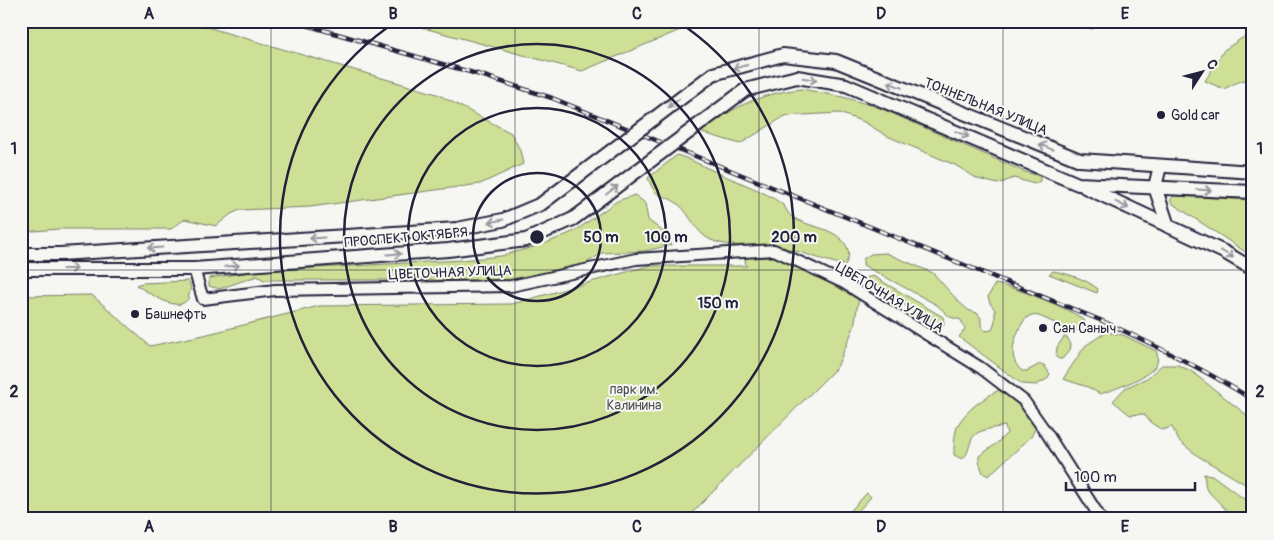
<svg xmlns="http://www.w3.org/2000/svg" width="1274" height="540" font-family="Pangolin,sans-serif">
  <rect width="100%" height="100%" fill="#f6f6f2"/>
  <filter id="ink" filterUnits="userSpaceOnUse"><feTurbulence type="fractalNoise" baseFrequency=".02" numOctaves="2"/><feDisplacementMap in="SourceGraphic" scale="10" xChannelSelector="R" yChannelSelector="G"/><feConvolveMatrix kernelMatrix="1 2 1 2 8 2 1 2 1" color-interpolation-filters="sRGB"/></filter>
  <g filter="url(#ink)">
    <g fill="#cde095" stroke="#788168">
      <path d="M21,21H186L437,94L511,133L520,150L523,164L480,184L310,207L240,210L231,214L216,226L185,219L171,229H59L21,232Z"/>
      <path d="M398,21H702L582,71Z"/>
      <path d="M1052,21H1096L1093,29Z"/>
      <path d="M1253,31V80C1243,78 1232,85 1224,89L1205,81L1224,50Z"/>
      <path d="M802,89L843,97L880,108L1025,172L1040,176V181L1034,184L1014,178L998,184L978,179L955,165L887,136L864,122L839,113L785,116L740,144L700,132C711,125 722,116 733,110C754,98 778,91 802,89Z"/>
      <path d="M677,155C691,159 702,166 716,172C737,182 763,190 782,204C786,207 787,213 791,216C807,228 828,225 843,241C850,249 850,257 845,265C822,261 799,250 775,246C754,243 732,249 711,240C695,233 691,214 678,204C661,191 657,202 648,178Z"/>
      <path d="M635,195L645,203L648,220L670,237L671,245L645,251L602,253L585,264L516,280H264L257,276L219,289L209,286V278L259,271L462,260L501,256L544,244L575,231L617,201Z"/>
      <path d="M1174,196L1253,200V257L1173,204L1170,200Z"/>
      <path d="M886,253L933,273L958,301L968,310L977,313L981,318V325L985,331L992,330L995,321V310L990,303L988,297L995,284C1013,286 1072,309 1085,321C1083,328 1081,331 1073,331L1039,316L1031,315C1023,320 1021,325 1017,334C1012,348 1010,360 1022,371H1027L1040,364L1044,365L1050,374L1047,379L1036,385L1022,384L959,337L965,329L961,320L950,317L937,305L863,265V259L871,254Z"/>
      <path d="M746,257H776L859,297L854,327L837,367L686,519H21V296L92,295L150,346L204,335L319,306L512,304L648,266H747L745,263Z"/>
      <path d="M1053,271C1069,274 1086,279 1098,289L1097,293L1049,274Z"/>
      <path d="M873,276L943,317L944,324L941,327L866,282V278Z"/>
      <path d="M188,281L191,287L188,299C186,301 184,303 181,304C169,307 146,291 136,285L142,283Z"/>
      <path d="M1106,332L1123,335L1156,351C1158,355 1158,359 1157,363C1153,376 1113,390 1100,394L1088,387L1063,379L1085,346Z"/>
      <path d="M1064,337H1067L1071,345L1070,350L1062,359H1059L1056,357L1057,347Z"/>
      <path d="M1162,365H1178L1191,371L1253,420V484L1250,487L1198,456L1179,441L1172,427L1162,430L1150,422L1144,414L1130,415L1113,401L1125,388L1147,378Z"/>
      <path d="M1001,389L1023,406L1036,427L1031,437L988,476L983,473L979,462V456L996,444L1007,433L1005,426C996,428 978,429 973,437C968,445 970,453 962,459L954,455C954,446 954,436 957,427C964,411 986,396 1001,389Z"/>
      <path d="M1204,474L1212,475L1252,505L1253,511L1248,515L1235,519L1206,489Z"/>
      <path d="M867,493L871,497L851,519H843Z"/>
    </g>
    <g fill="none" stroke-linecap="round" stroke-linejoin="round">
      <g stroke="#22223b" stroke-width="14">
        <path id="minor" d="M194,269L203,299L275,290L511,286L636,259L774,250L844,283L981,368L1024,401L1048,435L1101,519"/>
      </g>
      <g stroke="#22223b" stroke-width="16">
        <g id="major">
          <path d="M713,74L783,55L836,61L1080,160L1253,172"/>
          <path d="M745,90L797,77L846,85L1078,184L1253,192"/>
          <path d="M1160,166L1155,187L1168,226"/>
          <path d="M1085,187L1224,252L1253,269"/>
          <path d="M21,254H60L457,229L503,220L541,204"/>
          <path d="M21,269H194L448,250L526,240L573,219"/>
        </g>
      </g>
      <use href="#minor" stroke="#f6f6f2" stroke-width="10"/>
      <use href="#major" stroke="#f6f6f2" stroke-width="12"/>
      <g stroke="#22223b" stroke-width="4.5">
        <path id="rail" d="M292,21L484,76L552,98L1100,320C1153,344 1204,369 1253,400"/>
      </g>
      <use href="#rail" stroke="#f6f6f2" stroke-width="2.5" stroke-dasharray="8" stroke-linecap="butt"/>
      <g stroke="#22223b" stroke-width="16" stroke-linecap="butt">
        <g id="major-bridge">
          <path d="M541,204L713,74"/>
          <path d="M573,219L745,90"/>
        </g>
      </g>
      <use href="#major-bridge" stroke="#f6f6f2" stroke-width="12"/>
    </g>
    <defs><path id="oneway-shaft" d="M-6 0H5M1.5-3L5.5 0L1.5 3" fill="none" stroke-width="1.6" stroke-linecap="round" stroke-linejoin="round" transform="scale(1.25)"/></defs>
    <g stroke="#9797a0">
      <use href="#oneway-shaft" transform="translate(740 67) rotate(165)"/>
      <use href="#oneway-shaft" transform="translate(810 79) rotate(9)"/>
      <use href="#oneway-shaft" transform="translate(895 85) rotate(-158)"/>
      <use href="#oneway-shaft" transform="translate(674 103) rotate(143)"/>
      <use href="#oneway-shaft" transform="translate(962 134) rotate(23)"/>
      <use href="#oneway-shaft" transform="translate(1046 147) rotate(-158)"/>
      <use href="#oneway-shaft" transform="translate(612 190) rotate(-37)"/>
      <use href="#oneway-shaft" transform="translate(1204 190) rotate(3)"/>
      <use href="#oneway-shaft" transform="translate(1122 205) rotate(26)"/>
      <use href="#oneway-shaft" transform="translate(496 221) rotate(168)"/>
      <use href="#oneway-shaft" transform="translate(317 238) rotate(176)"/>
      <use href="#oneway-shaft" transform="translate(155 248) rotate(176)"/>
      <use href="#oneway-shaft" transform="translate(394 254) rotate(-4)"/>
      <use href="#oneway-shaft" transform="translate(1227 254) rotate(30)"/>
      <use href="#oneway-shaft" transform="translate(232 266) rotate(-5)"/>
      <use href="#oneway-shaft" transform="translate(70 269)"/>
    </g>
  </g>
  <path fill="none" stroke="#22223b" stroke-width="1" stroke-opacity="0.55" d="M271,21V519M515,21V519M759,21V519M1003,21V519M21,270H1253"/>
  <g fill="none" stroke="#22223b" stroke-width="2.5">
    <circle cx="537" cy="237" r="64"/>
    <circle cx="537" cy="237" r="129"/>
    <circle cx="537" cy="237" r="193"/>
    <path d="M677 21A257 257 0 1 1 397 21"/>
  </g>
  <g fill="#22223b" stroke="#f6f6f2" stroke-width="2">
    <circle cx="1161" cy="115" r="5"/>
    <circle cx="135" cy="314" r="5"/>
    <circle cx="1043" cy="328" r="5"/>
  </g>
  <g text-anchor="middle" stroke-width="4" stroke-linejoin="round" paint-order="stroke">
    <g font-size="14" fill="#22223b" stroke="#f6f6f2">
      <text transform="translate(986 106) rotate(22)" y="5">ТОННЕЛЬНАЯ УЛИЦА</text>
      <text transform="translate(406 237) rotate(-5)" y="5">ПРОСПЕКТ ОКТЯБРЯ</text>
      <text transform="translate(450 272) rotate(-2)" y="5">ЦВЕТОЧНАЯ УЛИЦА</text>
      <text transform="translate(890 297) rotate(31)" y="5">ЦВЕТОЧНАЯ УЛИЦА</text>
    </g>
    <g font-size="14" fill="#22223b" stroke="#f6f6f2" text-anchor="start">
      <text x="1171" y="120">Gold car</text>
      <text x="145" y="319">Башнефть</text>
      <text x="1053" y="333">Сан Саныч</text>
    </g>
    <g font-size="14" fill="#4d5252" stroke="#f6f6f2">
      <text x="634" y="394">парк им.<tspan x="634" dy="16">Калинина</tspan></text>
    </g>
  </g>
  <circle cx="537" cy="237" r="8" fill="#22223b" stroke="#f6f6f2" stroke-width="2.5"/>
  <g font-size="15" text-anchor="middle" font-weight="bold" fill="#22223b" stroke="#f6f6f2" stroke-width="4" stroke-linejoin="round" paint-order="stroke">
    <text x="601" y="242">50 m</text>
    <text x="666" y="242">100 m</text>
    <text x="794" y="242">200 m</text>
    <text x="718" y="308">150 m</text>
  </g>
  <rect width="1274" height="540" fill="none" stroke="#f6f6f2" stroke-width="55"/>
  <g transform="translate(1202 72) rotate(54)" stroke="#f6f6f2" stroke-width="4" paint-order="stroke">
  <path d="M0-4L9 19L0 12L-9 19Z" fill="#22223b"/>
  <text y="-8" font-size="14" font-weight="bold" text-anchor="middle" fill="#22223b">С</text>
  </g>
  <path d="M1066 482v8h129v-8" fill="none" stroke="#22223b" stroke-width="2.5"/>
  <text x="1074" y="482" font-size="15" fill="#22223b" stroke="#f6f6f2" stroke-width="4" paint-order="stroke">100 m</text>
  <rect x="28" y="28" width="1218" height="484" fill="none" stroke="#22223b" stroke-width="2"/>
  <g font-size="16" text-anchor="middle" font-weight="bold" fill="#22223b">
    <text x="149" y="19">A</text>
    <text x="393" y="19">B</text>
    <text x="637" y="19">C</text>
    <text x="881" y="19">D</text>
    <text x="1125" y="19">E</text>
    <text x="14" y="154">1</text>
    <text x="1260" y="154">1</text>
    <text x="14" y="397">2</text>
    <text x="1260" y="397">2</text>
    <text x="149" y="532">A</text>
    <text x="393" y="532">B</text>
    <text x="637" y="532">C</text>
    <text x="881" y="532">D</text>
    <text x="1125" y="532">E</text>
  </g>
</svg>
